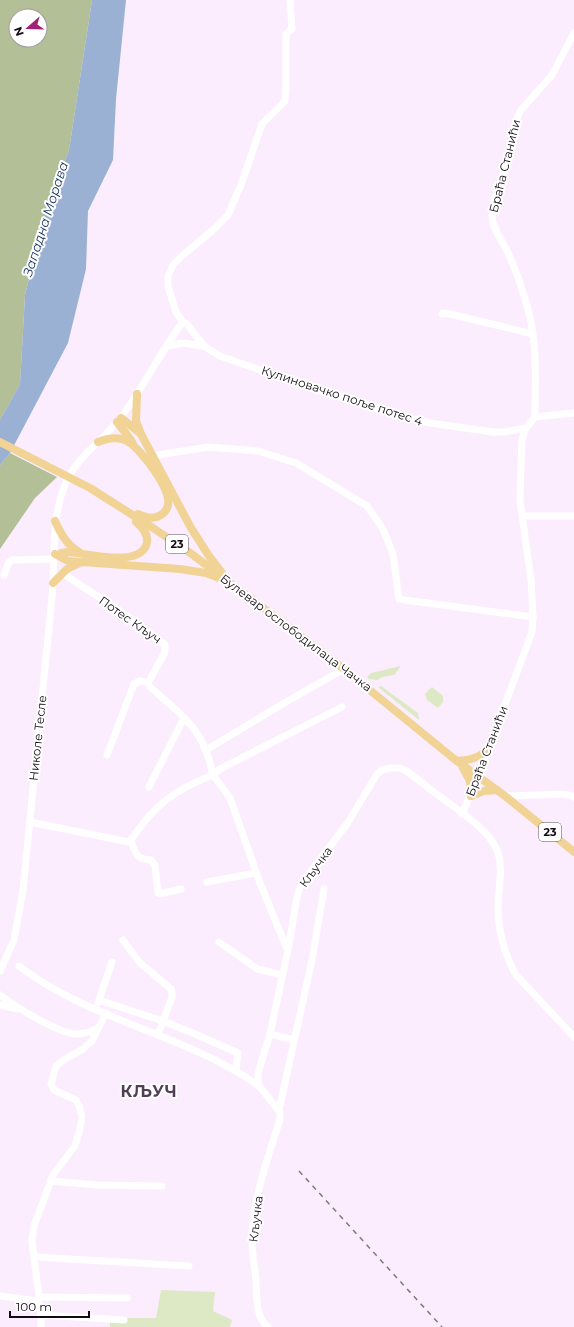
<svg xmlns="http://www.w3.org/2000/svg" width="574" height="1327" font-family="Montserrat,sans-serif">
  <rect width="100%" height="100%" fill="#fbedfd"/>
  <g fill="#dde9c4">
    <path d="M401,666L394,675L382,677L377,680L369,679L367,677L371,673Z"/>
    <path d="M381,686L418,713L419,720L378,687Z"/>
    <path d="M432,687L443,696V702L438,708L427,700L425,694Z"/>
    <path d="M161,1290L215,1292L213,1311L232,1320L230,1327H110V1318H156Z"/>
  </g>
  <g fill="#b2bf97" fill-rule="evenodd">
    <path d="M0,0H92L69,150L43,221L25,295L20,384L0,420ZM16,16H40V40H16Z"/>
    <path d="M10,453L57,477L35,498L0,549V465Z"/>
  </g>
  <path fill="#9ab1d4" d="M92,0H126L116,99L113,160L88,211L86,269L68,343L10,453L0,465V420L20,384L25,295L43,221L69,150Z"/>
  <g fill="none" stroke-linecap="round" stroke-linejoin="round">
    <g stroke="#fff" stroke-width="7">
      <path d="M442,314L443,313L450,314L533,334"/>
      <path d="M168,346L182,343L204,346L220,356L314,389L400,416L430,423L493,432H504L526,428"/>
      <path d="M204,346L187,324L183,322L176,312L168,286V276L173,265L182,256L213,230L228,215L241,185L262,124L285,101L286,89V34L292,29L290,0"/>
      <path d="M535,417C535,379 538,342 527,306C522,288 515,267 507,251C502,240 492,228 492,215C493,196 503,178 509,160C513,144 512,125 521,110L552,75L574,33"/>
      <path d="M152,456L208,447L258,451L296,463L367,506L383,529L393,554L399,599L405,600L533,617"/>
      <path d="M522,516H574"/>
      <path d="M62,573L126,615L165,645V652L148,683L149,686C170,705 196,723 206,751C209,758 211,767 213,775L220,769L342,707"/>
      <path d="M4,575L9,562L12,560L54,559"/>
      <path d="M206,750L286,702L344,669"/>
      <path d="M107,755L134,684L140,681L148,683"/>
      <path d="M149,787L184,718"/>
      <path d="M505,796L561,794L569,795L574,797"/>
      <path d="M462,814L478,777L532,632L533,617L531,580L520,500L521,466L522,439L526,428L535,417L574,413"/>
      <path d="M30,822L129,842L131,840C154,805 174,790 213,775L230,798L260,883L287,949"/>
      <path d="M131,840C136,854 135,859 151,860L155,865L158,893L160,894L181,889"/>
      <path d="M207,882L256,873"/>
      <path d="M123,940L139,962L171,989L172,992V997L158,1035"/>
      <path d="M219,942L257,969L282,975"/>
      <path d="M19,966C90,1021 186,1034 259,1086"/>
      <path d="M0,971L14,940L23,890C33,792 42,694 52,597C56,559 50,521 65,485C76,456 103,441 121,417C144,387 160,352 183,322"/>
      <path d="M0,995C16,1007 56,1032 75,1034C84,1034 92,1032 99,1027"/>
      <path d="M99,1000L163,1021L195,1034L238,1053L236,1070"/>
      <path d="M98,1003L112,962"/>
      <path d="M0,1005L17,1009"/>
      <path d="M270,1034L294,1040"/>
      <path d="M279,1110L312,960L324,889"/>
      <path d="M50,1181L97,1185L162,1186"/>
      <path d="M35,1257L189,1266"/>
      <path d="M0,1296L38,1301L41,1315V1327"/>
      <path d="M39,1297L127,1298"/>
      <path d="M38,1301L39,1297L32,1241L34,1226L53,1175L75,1146L80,1129L82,1116L79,1106L76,1100L54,1090L51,1084L56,1066L62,1061L83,1049L92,1041L106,1013"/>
      <path d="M41,1315L124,1320"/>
      <path d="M268,1327C255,1316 257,1297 256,1281C255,1266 251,1250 252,1235C253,1198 269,1155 280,1119V1112L259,1086L258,1081V1073L270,1034L288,950L297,897L301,884L347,824L377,774L382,770L390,768H400L405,770C418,779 429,789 442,798C459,811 488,829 497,850C504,867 498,890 498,908C498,930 505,956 516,975L574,1037"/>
    </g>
    <g stroke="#f1d396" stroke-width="8">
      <path d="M137,394L136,421L141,434L191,528L209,556L222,573"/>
      <path d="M121,418L140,433"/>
      <path d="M117,422L131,440L133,444"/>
      <path d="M0,442L90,488L150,526L189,552L344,669L453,758L505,796L574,852"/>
      <path d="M98,442C105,439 114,437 122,439C137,442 166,484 168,499C169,505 167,511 161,515C153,520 146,517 138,514"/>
      <path d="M55,521C61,534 66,544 79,552"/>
      <path d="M55,554L68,561L79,562"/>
      <path d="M59,555L61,553L68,552C85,553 143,569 147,542C148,533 142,527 136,522"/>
      <path d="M53,583L67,569L82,562L180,569L206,573L219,578"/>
      <path d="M457,761C470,760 479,758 488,749"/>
      <path d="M463,768L470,781L471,796"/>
      <path d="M471,796L484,791L497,790"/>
    </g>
    <path stroke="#817682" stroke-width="1.5" stroke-dasharray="5 5" stroke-linecap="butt" d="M299,1171L442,1327"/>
  </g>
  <g text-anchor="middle" stroke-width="4" stroke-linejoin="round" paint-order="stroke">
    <g fill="#fff" stroke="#5a545a" stroke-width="1">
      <rect x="166" y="535" width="22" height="18" rx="3"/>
      <rect x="539" y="823" width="22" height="18" rx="3"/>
    </g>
    <g font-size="11" font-weight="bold" fill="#130b14">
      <text x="177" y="548">23</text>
      <text x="550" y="836">23</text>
    </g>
    <g font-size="12" fill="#130b14" stroke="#fff">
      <text transform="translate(505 166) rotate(-76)" y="4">Браћа Станићи</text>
      <text transform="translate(342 396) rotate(18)" y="4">Кулиновачко поље потес 4</text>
      <text transform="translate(130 620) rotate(35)" y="4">Потес Кључ</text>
      <text transform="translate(296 633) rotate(37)" y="4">Булевар ослободилаца Чачка</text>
      <text transform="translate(38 738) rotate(-84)" y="4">Николе Тесле</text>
      <text transform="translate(487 751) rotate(-69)" y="4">Браћа Станићи</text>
      <text transform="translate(316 867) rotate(-54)" y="4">Кључка</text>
      <text transform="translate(256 1219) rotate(-83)" y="4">Кључка</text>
    </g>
    <g font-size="13" font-style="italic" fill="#193562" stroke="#fff">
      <text transform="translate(45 219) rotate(-72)" y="5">Западна Морава</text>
    </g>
    <g font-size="16" font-weight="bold" letter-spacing="1" fill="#523f55" stroke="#fff">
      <text x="149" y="1097">КЉУЧ</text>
    </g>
  </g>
  <g transform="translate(28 28) rotate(250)"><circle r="19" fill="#ffffff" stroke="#a19da1"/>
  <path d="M0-3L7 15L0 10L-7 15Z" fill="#a12274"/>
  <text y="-6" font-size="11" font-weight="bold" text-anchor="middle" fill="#130b14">N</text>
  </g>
  <path d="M10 1311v6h79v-6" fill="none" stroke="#130b14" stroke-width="2"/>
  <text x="16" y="1311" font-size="12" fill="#130b14" stroke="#ffffff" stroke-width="3" paint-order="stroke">100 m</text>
</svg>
